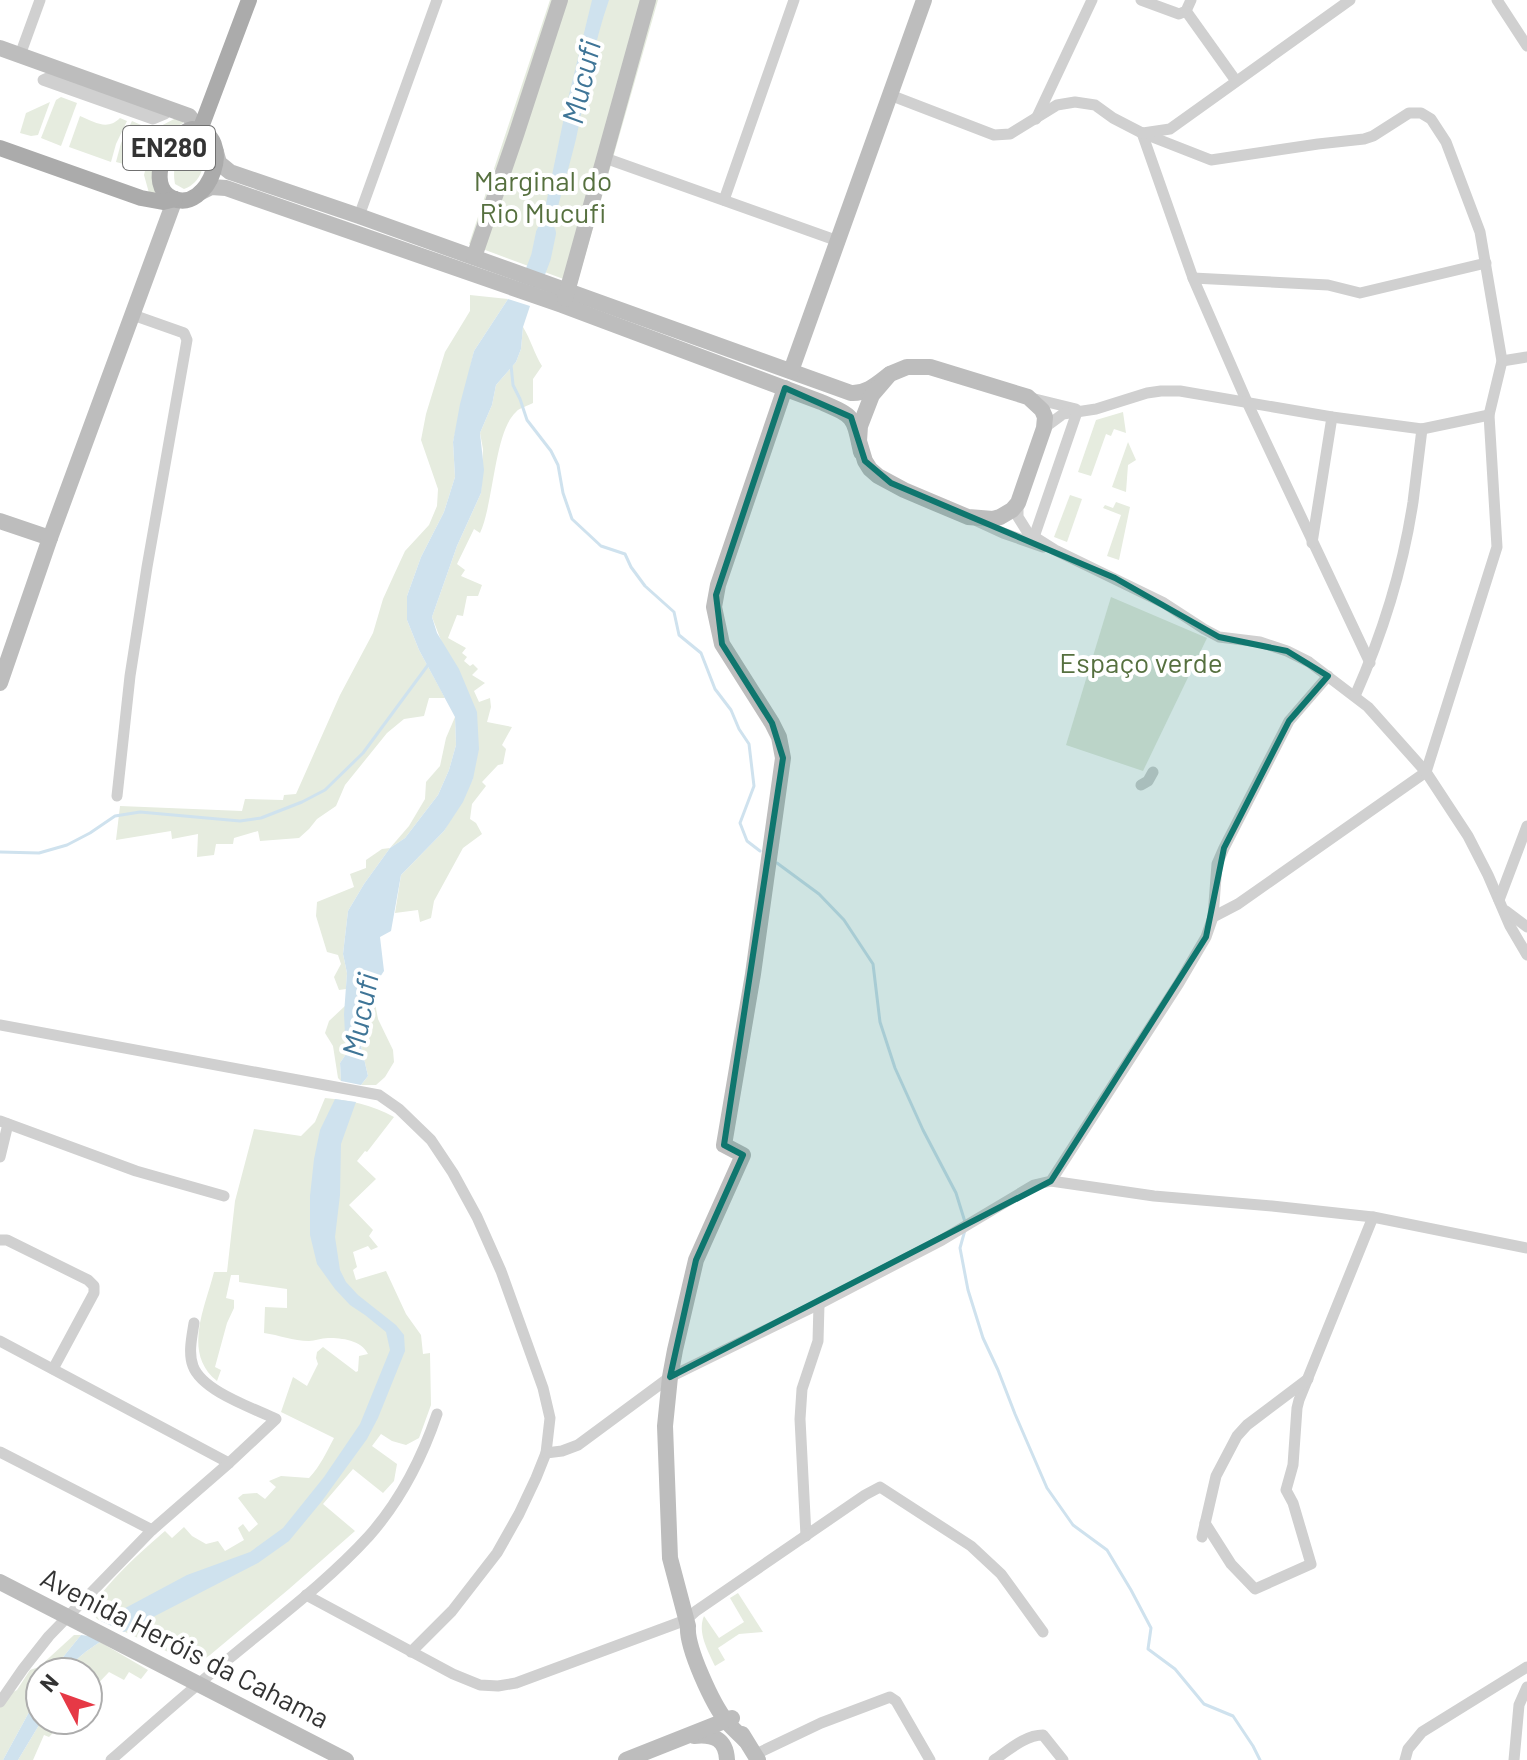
<svg xmlns="http://www.w3.org/2000/svg" width="1527" height="1760" font-family="Barlow,sans-serif">
  <rect width="100%" height="100%" fill="#fff"/>
  <g fill="#e6ecdf">
    <path d="M550,0H658L577,284L469,244Z"/>
    <path d="M61,97L77,103L61,146L41,138L56,100Z"/>
    <path d="M50,102L38,135L31,136L20,133L26,113Z"/>
    <path d="M80,116C95,122 107,131 120,118L127,121L116,144L111,162L69,147Z"/>
    <path d="M176,118L183,121V123C153,140 157,163 157,194L149,193L144,175L155,129Z"/>
    <path d="M132,121L148,128L139,168L116,162L121,143Z"/>
    <path d="M190,143H196L201,147C207,164 201,183 184,189L175,184C172,168 176,153 190,143Z"/>
    <path d="M470,295L508,299L474,351L453,442L455,477L444,512L421,557L407,596V620L419,650L445,698H429L424,716L404,719L387,733L345,785L336,806L317,819L309,829L299,838L260,841L258,831L234,838L233,844H216L214,855L197,857L198,834L172,839L171,831L116,840L120,806L242,811L245,799L283,800L284,795L296,794L340,695L373,633L383,599L393,577L405,551L429,525L437,506L438,489L421,440L426,414L445,352L470,311Z"/>
    <path d="M523,327C531,340 534,353 542,366L533,379V403C528,406 519,408 516,412C494,432 494,503 480,533L474,529L457,564L465,570L461,576L482,585L478,596H467L463,616L457,615L448,638L466,648L462,653L467,657L464,661L470,666L473,664L478,669L472,675L485,683L474,691L479,702L490,698L491,707L487,722L512,727L502,745L506,749L503,764L498,765L482,782L486,786L472,804L470,819L476,823L482,834L463,848L434,901L431,918L420,922L418,910L395,913L401,875L444,831L473,779L442,643L432,617L457,546L481,493L483,449L480,433L492,405L496,385L516,362L521,349Z"/>
    <path d="M1123,412L1126,433L1114,429L1111,436L1106,434L1091,476L1078,472L1096,420Z"/>
    <path d="M1128,442L1136,460L1128,465L1126,492L1112,487Z"/>
    <path d="M1070,495L1082,499L1067,542L1054,537Z"/>
    <path d="M1116,502L1130,507L1119,560L1107,556L1121,515L1103,508L1105,505L1113,508Z"/>
    <path d="M1111,597L1207,638L1143,771L1066,745Z"/>
    <path d="M455,717L456,745L449,770L438,795L405,838L390,848L364,884L348,911L343,954L347,973L346,989L339,990L334,977L341,964L338,955L327,952L316,916L317,902L354,887L350,874L366,868V860L382,849L390,848L409,826L425,799L426,782L440,766L446,738Z"/>
    <path d="M373,993L378,1019L393,1050L394,1062L385,1077L376,1085H361L368,1076L360,1041Z"/>
    <path d="M345,1006L346,1054L340,1063L341,1081L338,1078L333,1046L325,1033L329,1021Z"/>
    <path d="M325,1098C350,1100 372,1105 394,1117L367,1152L365,1151L357,1161L376,1179L349,1205L373,1230L369,1236L378,1247L371,1250L368,1246L353,1252L357,1267L353,1270L356,1280L386,1271L406,1314L421,1335L423,1354L430,1353L431,1405L419,1438L406,1445L392,1441L381,1434L372,1446L397,1464L394,1481L383,1493L353,1469L323,1504L355,1531L289,1589L210,1655L200,1662L192,1663L97,1619L91,1611C99,1589 146,1547 165,1531L172,1538L184,1527L192,1536L206,1544L218,1541L225,1551L244,1540L238,1528L243,1524L249,1532L258,1524L238,1498L243,1494L257,1493L265,1499L276,1487L269,1481L281,1476L309,1478C321,1465 326,1453 334,1438L281,1412L293,1377L307,1386L318,1364L316,1358L317,1352L323,1347L356,1372L358,1371L359,1356L368,1354C361,1340 342,1338 328,1338C321,1338 315,1341 309,1341C293,1341 279,1335 264,1333L265,1307L287,1308V1289L239,1282V1275H231L226,1298L234,1300V1308L227,1323L215,1367L221,1370L217,1381C182,1353 205,1308 214,1272H227L235,1201L254,1129L301,1136L315,1122Z"/>
    <path d="M738,1593L763,1632L739,1634L718,1648L725,1660L715,1666C708,1651 697,1632 704,1616L719,1638L744,1622L730,1598Z"/>
    <path d="M74,1635H81L51,1672H40V1692L3,1760H0V1707L9,1694L17,1690L30,1670L39,1667Z"/>
    <path d="M100,1642L148,1670L141,1679L129,1672L124,1680L109,1672L88,1694V1672H66C74,1659 88,1650 100,1642Z"/>
    <path d="M42,1720H65L49,1737L44,1735L33,1760H18Z"/>
  </g>
  <g fill="#cfe2ee">
    <path d="M592,0H609C593,45 586,93 576,139C566,180 553,219 546,260L535,257L567,103Z"/>
    <path d="M508,299L530,306L523,327L521,349L516,362L496,385L492,405L480,433L484,470L481,493L457,546L432,617L437,633L459,669L477,712L479,749L473,779L463,802L444,831L401,875L391,931L380,937L384,971L376,983L360,1041L368,1076L361,1085L341,1081L340,1063L346,1054L344,1014L347,973L343,954L348,911L364,884L390,848L405,838L438,795L449,770L456,745L455,717L419,650L407,620V596L421,557L444,512L455,477L453,442L460,404L474,351Z"/>
    <path d="M335,1099L356,1102L341,1144L340,1195L335,1237L340,1270L346,1282L358,1295L396,1325L404,1335L405,1351L378,1418L367,1439L322,1501L289,1541L258,1563L124,1632L101,1621L187,1575L250,1552L283,1528L324,1477L360,1424L390,1350L386,1332L365,1315L350,1305L335,1289L317,1264L310,1235V1196L314,1159L320,1130Z"/>
    <path d="M81,1635L89,1636L100,1642C88,1650 74,1659 66,1672H51Z"/>
    <path d="M40,1692V1720H42L18,1760H3Z"/>
  </g>
  <g fill="none" stroke-linecap="round" stroke-linejoin="round">
    <g stroke="#cfe2ee" stroke-width="3">
      <path d="M511,365L513,385L520,399L527,420L551,451L558,465L563,493L572,519L601,546L625,554L631,567L645,586L674,612L679,635L701,653L715,689L731,710L739,729L749,744L754,786L740,823L747,841L760,851"/>
      <path d="M0,852L39,853L67,845L90,833L115,816L140,812L240,821L261,818L302,802L325,790L363,753L428,665"/>
      <path d="M777,863L819,894L844,920L873,964L880,1022L895,1068L923,1130L956,1193L965,1222"/>
      <path d="M965,1230L960,1248L968,1290L983,1338L998,1370L1015,1414L1047,1488L1073,1525L1107,1550L1131,1590L1151,1628L1148,1649L1175,1669L1204,1704L1233,1716L1253,1746L1260,1760"/>
    </g>
    <path stroke="#cfe2ee" stroke-width="20" d="M530,286L541,257L546,233"/>
    <g stroke="#d0d0d0" stroke-width="11">
      <path d="M1141,0L1179,14L1186,11L1191,0"/>
      <path d="M1497,0L1527,46"/>
      <path d="M1186,11L1236,81"/>
      <path d="M20,55L40,0"/>
      <path d="M54,75L165,114L153,119L43,80Z"/>
      <path d="M890,95L994,135L1010,134L1057,105L1075,102L1095,105L1113,118L1142,133L1211,160L1318,144L1364,139L1373,136L1409,113H1421L1431,119L1446,142L1480,232L1502,361L1489,415L1497,547L1426,772L1238,904L1213,917"/>
      <path d="M1036,119L1092,0"/>
      <path d="M1142,133L1193,278L1247,402L1370,663"/>
      <path d="M1143,133L1170,129L1350,0"/>
      <path d="M605,158L838,241"/>
      <path d="M724,200L794,0"/>
      <path d="M359,216L437,0"/>
      <path d="M1193,278L1328,285L1360,293L1486,263"/>
      <path d="M1502,361L1527,357"/>
      <path d="M1031,398L1076,409"/>
      <path d="M1044,428L1063,414L1096,409L1147,393L1161,391H1180L1332,417L1422,429L1489,415"/>
      <path d="M1018,503V517L1028,533L1055,550L1164,603L1204,629L1219,637L1260,642L1287,651L1309,662L1368,707L1426,772L1468,836L1488,875L1510,926L1527,955"/>
      <path d="M977,521L1003,533L1043,547"/>
      <path d="M1034,537L1077,412"/>
      <path d="M1312,543L1332,417"/>
      <path d="M1355,696C1382,635 1403,568 1413,502C1416,478 1419,454 1422,429"/>
      <path d="M1141,785L1148,781L1153,772"/>
      <path d="M117,796L130,676L147,567L187,340L184,333L133,315"/>
      <path d="M1499,900L1527,826"/>
      <path d="M1506,911L1527,927"/>
      <path d="M0,1025L379,1095L399,1109L431,1140L453,1173L477,1217L501,1271L543,1388L550,1418L546,1453L536,1478L519,1514L497,1553L452,1611L411,1652"/>
      <path d="M0,1121L136,1171L224,1196"/>
      <path d="M0,1157L8,1124"/>
      <path d="M1051,1181L1154,1196L1272,1206L1373,1217L1527,1248"/>
      <path d="M0,1240H7L88,1280L94,1286V1293L53,1369"/>
      <path d="M0,1341L229,1463"/>
      <path d="M0,1452L152,1530"/>
      <path d="M546,1453L562,1451L578,1445L670,1377L819,1304L942,1240L1034,1185L1051,1181L1179,983L1206,937L1213,917L1217,864L1224,848L1289,721L1328,676"/>
      <path d="M1205,1523L1231,1564L1255,1589L1311,1564L1293,1503L1286,1490L1293,1465L1297,1408L1299,1400L1373,1217"/>
      <path d="M806,1536L800,1419L802,1389L818,1341L819,1304"/>
      <path d="M1202,1537L1216,1476L1237,1436L1247,1425L1308,1379"/>
      <path d="M306,1595L453,1674L480,1685L498,1686L516,1683L686,1620L696,1611L865,1495L880,1487L971,1546L1001,1574L1043,1632"/>
      <path d="M0,1702L23,1669L49,1636L152,1530L229,1463L276,1419C253,1408 202,1391 193,1366C188,1353 192,1336 194,1323"/>
      <path d="M754,1755L821,1723L890,1697L896,1701L930,1760"/>
      <path d="M111,1760C151,1725 190,1690 231,1657C278,1618 328,1581 369,1536C400,1501 422,1458 437,1414"/>
      <path d="M994,1760C1009,1750 1025,1735 1043,1735L1063,1760"/>
      <path d="M1405,1760L1408,1749L1422,1732L1527,1667"/>
      <path d="M1514,1760L1519,1705L1527,1687"/>
    </g>
    <g stroke="#bdbdbd" stroke-width="16">
      <path d="M0,48L189,116L200,130"/>
      <path d="M216,152L219,163L230,172L359,216L851,393C867,394 878,383 890,374"/>
      <path d="M201,192L211,187L226,188L562,305L821,402C855,417 853,415 861,452"/>
      <path d="M474,257L516,135L560,0"/>
      <path d="M565,299L648,0"/>
      <path d="M907,367H930L1028,397L1042,410L1045,417L1044,428L1018,503L1012,510L1000,517L993,519L968,517L904,490L878,476L870,469L865,461L859,441L860,426L872,395L890,374Z"/>
      <path d="M791,371L924,0"/>
      <path d="M0,521L50,538"/>
      <path d="M0,683L50,538L175,199"/>
      <path d="M0,1582L346,1760"/>
      <path d="M742,1734L758,1760"/>
      <path d="M694,1736C714,1734 726,1739 727,1760"/>
      <path d="M745,1740C739,1734 732,1728 727,1722C713,1705 686,1647 688,1626L670,1558L665,1426L670,1377L675,1350L696,1260L743,1155L724,1145L753,974L783,758L779,737L772,723L722,644L714,607L718,585L785,388"/>
      <path d="M626,1760L732,1718"/>
    </g>
    <g stroke="#ababab" stroke-width="16">
      <path d="M192,129C239,133 208,216 172,198C145,185 167,135 192,129Z"/>
      <path d="M200,130L249,0"/>
      <path d="M0,148L141,198L163,202L175,199"/>
    </g>
  </g>
  <path fill="#0f766e" fill-opacity="0.2" stroke="#0f766e" stroke-width="6" stroke-linejoin="round" d="M785,388L851,417L865,461L891,483L1115,578L1219,637L1287,651L1328,676L1289,721L1224,848L1206,937L1051,1181L670,1377L696,1260L743,1155L724,1145L783,758L772,723L722,644L716,595Z"/>
  <g text-anchor="middle" stroke-width="8" stroke-linejoin="round" paint-order="stroke">
    <rect fill="#fff" stroke="#707070" stroke-width="2" x="123" y="126" width="92" height="44" rx="6"/>
    <g font-size="26" font-weight="bold" fill="#333">
      <text x="169" y="157">EN280</text>
    </g>
    <g font-size="28" fill="#56703f" stroke="#fff">
      <text x="543" y="191">Marginal do<tspan x="543" dy="32">Rio Mucufi</tspan></text>
      <text x="1141" y="673">Espaço verde</text>
    </g>
    <g font-size="28" fill="#333" stroke="#fff">
      <text transform="translate(185 1648) rotate(27)" y="10">Avenida Heróis da Cahama</text>
    </g>
    <g font-size="30" font-style="italic" fill="#3f7597" stroke="#fff">
      <text transform="translate(582 82) rotate(-77)" y="10">Mucufi</text>
      <text transform="translate(361 1015) rotate(-79)" y="10">Mucufi</text>
    </g>
  </g>
  <g transform="translate(64 1696) rotate(311)"><circle r="38" fill="#ffffff" stroke="#adadad" stroke-width="2"/>
  <path d="M0-6L14 30L0 20L-14 30Z" fill="#e63946"/>
  <text y="-12" font-size="22" font-weight="bold" text-anchor="middle" fill="#333333">N</text>
  </g>
</svg>
